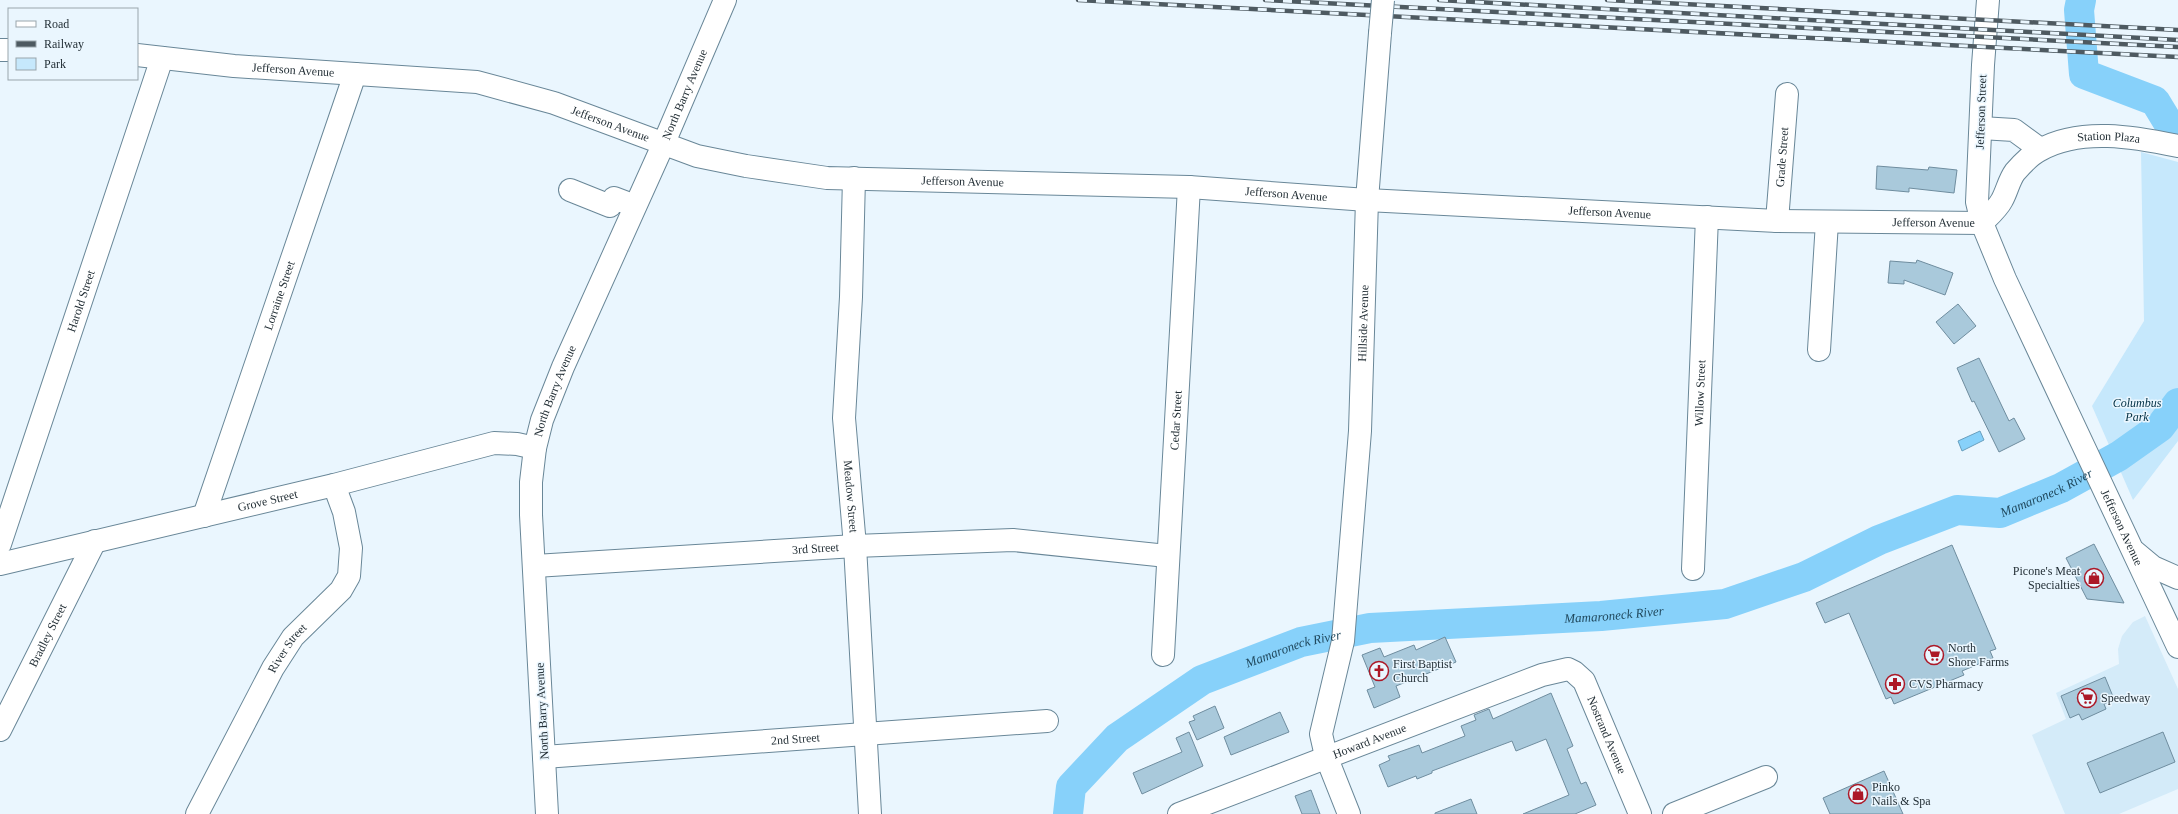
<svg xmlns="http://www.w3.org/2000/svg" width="2178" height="814" font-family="Georgia,serif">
  <rect width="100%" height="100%" fill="#eaf6fe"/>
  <path fill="#d4ebf9" d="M2145,616L2178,689V789L2119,814H2065L2032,735L2066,719L2056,693L2119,664L2118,649L2122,636L2133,622Z"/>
  <path fill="#c6e8fc" d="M2141,152L2178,162V441L2133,500L2092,406L2144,321Z"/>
  <path fill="#87d1fa" stroke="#689fbe" d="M1980,431L1984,440L1962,451L1958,441Z"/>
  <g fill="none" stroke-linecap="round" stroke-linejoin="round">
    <g stroke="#87d1fa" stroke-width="30">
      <path d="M2081,0L2079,10L2084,74L2155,101L2178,139"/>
      <path id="s1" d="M1068,814L1071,787L1117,738L1202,680L1301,642L1370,628L1601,616L1725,604L1804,577L1879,540L1957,510L2000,513L2061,488L2119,456L2160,427L2178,403"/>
    </g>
  </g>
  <g fill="#a9c9db" stroke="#6f8d9f">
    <path d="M1877,166L1928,170L1929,167L1957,170L1954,193L1909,188V192L1876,189Z"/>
    <path d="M1917,260L1953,273L1945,295L1904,280V284L1888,283L1890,261L1916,263Z"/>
    <path d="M1958,304L1976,326L1954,344L1936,322Z"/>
    <path d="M1979,358L2009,421L2014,418L2025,439L1999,452L1974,401L1972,402L1957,368Z"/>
    <path d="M2094,544L2124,603L2087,599L2066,558Z"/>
    <path d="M1952,545L1996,649L1990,651L1993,658L1962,671L1964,675L1894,704L1891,697L1886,699L1849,613L1825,623L1816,603Z"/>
    <path d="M1445,637L1456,662L1396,686L1400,697L1374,708L1367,690L1375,687L1362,655L1380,648L1384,657L1414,645L1416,650Z"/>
    <path d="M2105,677L2114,699L2104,704L2106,709L2082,720L2079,714L2070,718L2061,696Z"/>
    <path d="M1551,693L1573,746L1567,749L1581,784L1586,782L1596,805L1575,814H1523L1569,795L1546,739L1516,751L1512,741L1432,771V773L1417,779L1416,776L1388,787L1379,765L1390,760L1388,756L1419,745L1422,753L1465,736L1461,726L1476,720L1474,715L1489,709L1493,719Z"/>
    <path d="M1215,706L1224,728L1197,740L1189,722L1195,720L1193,716Z"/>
    <path d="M1280,712L1289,732L1231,755L1224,737Z"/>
    <path d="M1189,732L1203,766L1142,794L1133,773L1182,752L1176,738Z"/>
    <path d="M2163,732L2175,762L2100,793L2087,763Z"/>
    <path d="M1884,771L1903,814H1830L1823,798Z"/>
    <path d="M1311,790L1320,814H1302L1295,796Z"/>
    <path d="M1471,799L1477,814H1435V813Z"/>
  </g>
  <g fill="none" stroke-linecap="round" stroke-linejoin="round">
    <g stroke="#698798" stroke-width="24">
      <g id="minor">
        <path id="s2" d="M1988,0L1983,65L1977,202L1982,223L2005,279L2178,647"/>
        <path d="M0,50H9"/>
        <path id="s3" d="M137,55L234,66L477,82L554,103L697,156L746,166L827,178L1189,187L1367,200L1777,221L1982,223"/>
        <path d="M1981,128L2014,130L2040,149"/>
        <path id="s4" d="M854,178L851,297L844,418L855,546L870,814"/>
        <path d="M570,190L610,206L614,198L635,206"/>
        <path id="s5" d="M1777,221L1787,94"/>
        <path id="s6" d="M1982,223C1989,216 1998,208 2002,200C2007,191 2009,180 2015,172C2022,164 2030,155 2040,150C2080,127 2135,137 2178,146"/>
        <path d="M1819,350L1827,222"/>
        <path id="s7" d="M204,516L355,74"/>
        <path id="s8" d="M0,544L162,58"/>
        <path d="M2135,552L2153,567L2178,578"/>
        <path id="s9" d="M0,564L334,485L494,443L517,444L535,448"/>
        <path id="s10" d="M535,566L855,546L1013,540L1167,556"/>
        <path id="s11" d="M1693,569L1707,217"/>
        <path id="s12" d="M1163,655L1189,187"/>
        <path id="s13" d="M0,730L95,541"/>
        <path id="s14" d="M544,757L1047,721"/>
        <path id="s15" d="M197,814L273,668L293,637L341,590L349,576L351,548L344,512L334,485"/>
        <path id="s16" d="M547,814L531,515V482L535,448L542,420L563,367L663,145L725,0"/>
        <path id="s17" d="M1179,814L1542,675L1568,669L1574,672L1584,681L1640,814"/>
        <path id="s18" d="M1349,814L1326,756L1321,734L1343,641L1360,431L1367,200L1380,33"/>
        <path d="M1674,814L1766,777"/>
      </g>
    </g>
    <use href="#minor" stroke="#fff" stroke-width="22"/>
    <g stroke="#4e5a61" stroke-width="4.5">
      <g id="rail">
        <path d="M1078,0L2178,57"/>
        <path d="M1265,0L2178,47"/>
        <path d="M1439,0L2178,40"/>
        <path d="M1607,0L2178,30"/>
      </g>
    </g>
    <use href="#rail" stroke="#eaf6fe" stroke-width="3" stroke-dasharray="9" stroke-linecap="butt"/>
    <g stroke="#698798" stroke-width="24" stroke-linecap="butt">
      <path id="minor-bridge" d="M1380,33L1383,0"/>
    </g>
    <use href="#minor-bridge" stroke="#fff" stroke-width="22"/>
  </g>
  <defs>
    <g id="shop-ring" transform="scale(1)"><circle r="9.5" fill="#eaf6fe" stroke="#ac1827" stroke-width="1.5"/><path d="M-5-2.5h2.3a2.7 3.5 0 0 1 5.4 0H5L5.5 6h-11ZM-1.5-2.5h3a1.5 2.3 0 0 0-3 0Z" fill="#ac1827"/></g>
    <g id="supermarket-ring" transform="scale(1)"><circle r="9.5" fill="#eaf6fe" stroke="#ac1827" stroke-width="1.5"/><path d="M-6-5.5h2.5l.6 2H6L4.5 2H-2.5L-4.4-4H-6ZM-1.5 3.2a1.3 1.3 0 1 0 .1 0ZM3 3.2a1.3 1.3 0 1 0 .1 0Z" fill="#ac1827"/></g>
    <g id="church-ring" transform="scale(1)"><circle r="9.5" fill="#eaf6fe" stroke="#ac1827" stroke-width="1.5"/><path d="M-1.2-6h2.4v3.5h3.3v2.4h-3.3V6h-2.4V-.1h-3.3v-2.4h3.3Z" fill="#ac1827"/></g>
    <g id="pharmacy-ring" transform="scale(1)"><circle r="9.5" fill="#eaf6fe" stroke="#ac1827" stroke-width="1.5"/><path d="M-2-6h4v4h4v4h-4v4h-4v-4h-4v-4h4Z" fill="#ac1827"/></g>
  </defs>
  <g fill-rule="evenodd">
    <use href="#shop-ring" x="2094" y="578"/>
    <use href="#supermarket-ring" x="1934" y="655"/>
    <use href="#church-ring" x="1379" y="671"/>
    <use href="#pharmacy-ring" x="1895" y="684"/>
    <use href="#supermarket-ring" x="2087" y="698"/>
    <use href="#shop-ring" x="1858" y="794"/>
  </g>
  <g text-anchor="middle" stroke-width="3" stroke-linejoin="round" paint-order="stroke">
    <g font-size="12" fill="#1f2b32" stroke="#eaf6fe">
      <text dy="4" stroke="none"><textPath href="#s3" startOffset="157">Jefferson Avenue</textPath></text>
      <text dy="4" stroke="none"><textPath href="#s16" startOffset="751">North Barry Avenue</textPath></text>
      <text transform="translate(1981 112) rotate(-88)" y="4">Jefferson Street</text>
      <text dy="4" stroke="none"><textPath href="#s3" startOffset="481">Jefferson Avenue</textPath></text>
      <text dy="4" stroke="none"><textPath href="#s6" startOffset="166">Station Plaza</textPath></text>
      <text dy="4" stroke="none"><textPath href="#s5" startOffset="64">Grade Street</textPath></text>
      <text dy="4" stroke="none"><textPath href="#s3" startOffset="841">Jefferson Avenue</textPath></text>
      <text dy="4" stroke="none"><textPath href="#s3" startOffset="1165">Jefferson Avenue</textPath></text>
      <text dy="4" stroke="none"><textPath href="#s3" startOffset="1489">Jefferson Avenue</textPath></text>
      <text dy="4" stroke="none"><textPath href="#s3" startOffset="1813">Jefferson Avenue</textPath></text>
      <text dy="4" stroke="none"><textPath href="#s7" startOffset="233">Lorraine Street</textPath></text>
      <text dy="4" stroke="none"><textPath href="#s8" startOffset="256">Harold Street</textPath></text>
      <text dy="4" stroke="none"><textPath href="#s18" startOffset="499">Hillside Avenue</textPath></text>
      <text dy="4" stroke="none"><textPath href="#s16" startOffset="427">North Barry Avenue</textPath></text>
      <text dy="4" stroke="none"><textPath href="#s11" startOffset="176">Willow Street</textPath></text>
      <text dy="4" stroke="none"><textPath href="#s12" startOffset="235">Cedar Street</textPath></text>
      <text dy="4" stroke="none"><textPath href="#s4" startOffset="319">Meadow Street</textPath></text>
      <text dy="4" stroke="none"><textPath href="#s9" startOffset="275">Grove Street</textPath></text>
      <text dy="4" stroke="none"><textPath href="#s2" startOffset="559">Jefferson Avenue</textPath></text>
      <text dy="4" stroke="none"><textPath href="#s10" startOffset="281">3rd Street</textPath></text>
      <text dy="4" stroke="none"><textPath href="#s13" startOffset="106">Bradley Street</textPath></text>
      <text dy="4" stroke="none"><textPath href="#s15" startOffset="189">River Street</textPath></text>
      <text transform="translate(542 711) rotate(-93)" y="4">North Barry Avenue</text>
      <text dy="4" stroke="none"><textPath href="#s17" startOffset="494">Nostrand Avenue</textPath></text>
      <text dy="4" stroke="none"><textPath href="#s14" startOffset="252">2nd Street</textPath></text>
      <text dy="4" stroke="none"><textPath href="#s17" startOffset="204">Howard Avenue</textPath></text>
    </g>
    <g font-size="12" font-style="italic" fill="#023044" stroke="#eaf6fe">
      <text x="2137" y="407">Columbus<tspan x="2137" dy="14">Park</tspan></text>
    </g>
    <g font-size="12" fill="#1f2b32" stroke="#eaf6fe" text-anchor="start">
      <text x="2080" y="575" text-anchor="end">Picone's Meat<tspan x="2080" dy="14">Specialties</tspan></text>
      <text x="1948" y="652">North<tspan x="1948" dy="14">Shore Farms</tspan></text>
      <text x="1393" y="668">First Baptist<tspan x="1393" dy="14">Church</tspan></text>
      <text x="1909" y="688">CVS Pharmacy</text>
      <text x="2101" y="702">Speedway</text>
      <text x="1872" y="791">Pinko<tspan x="1872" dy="14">Nails &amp; Spa</tspan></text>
    </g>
    <g font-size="13" font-style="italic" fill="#214a5f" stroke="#eaf6fe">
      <text dy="5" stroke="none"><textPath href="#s1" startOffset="1074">Mamaroneck River</textPath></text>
      <text dy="5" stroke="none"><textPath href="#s1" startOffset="618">Mamaroneck River</textPath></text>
      <text dy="5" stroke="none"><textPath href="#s1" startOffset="294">Mamaroneck River</textPath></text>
    </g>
  </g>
  <rect x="8" y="8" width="130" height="72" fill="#eaf6fe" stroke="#99a5ac"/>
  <rect x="16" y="21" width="20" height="6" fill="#ffffff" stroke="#99a5ac"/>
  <text x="44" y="28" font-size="12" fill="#1f2b32">Road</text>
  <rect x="16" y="41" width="20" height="6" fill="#4e5a61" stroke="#99a5ac"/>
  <text x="44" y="48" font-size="12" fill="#1f2b32">Railway</text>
  <rect x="16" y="58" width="20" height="12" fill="#c6e8fc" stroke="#99a5ac"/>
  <text x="44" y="68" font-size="12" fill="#1f2b32">Park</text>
</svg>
